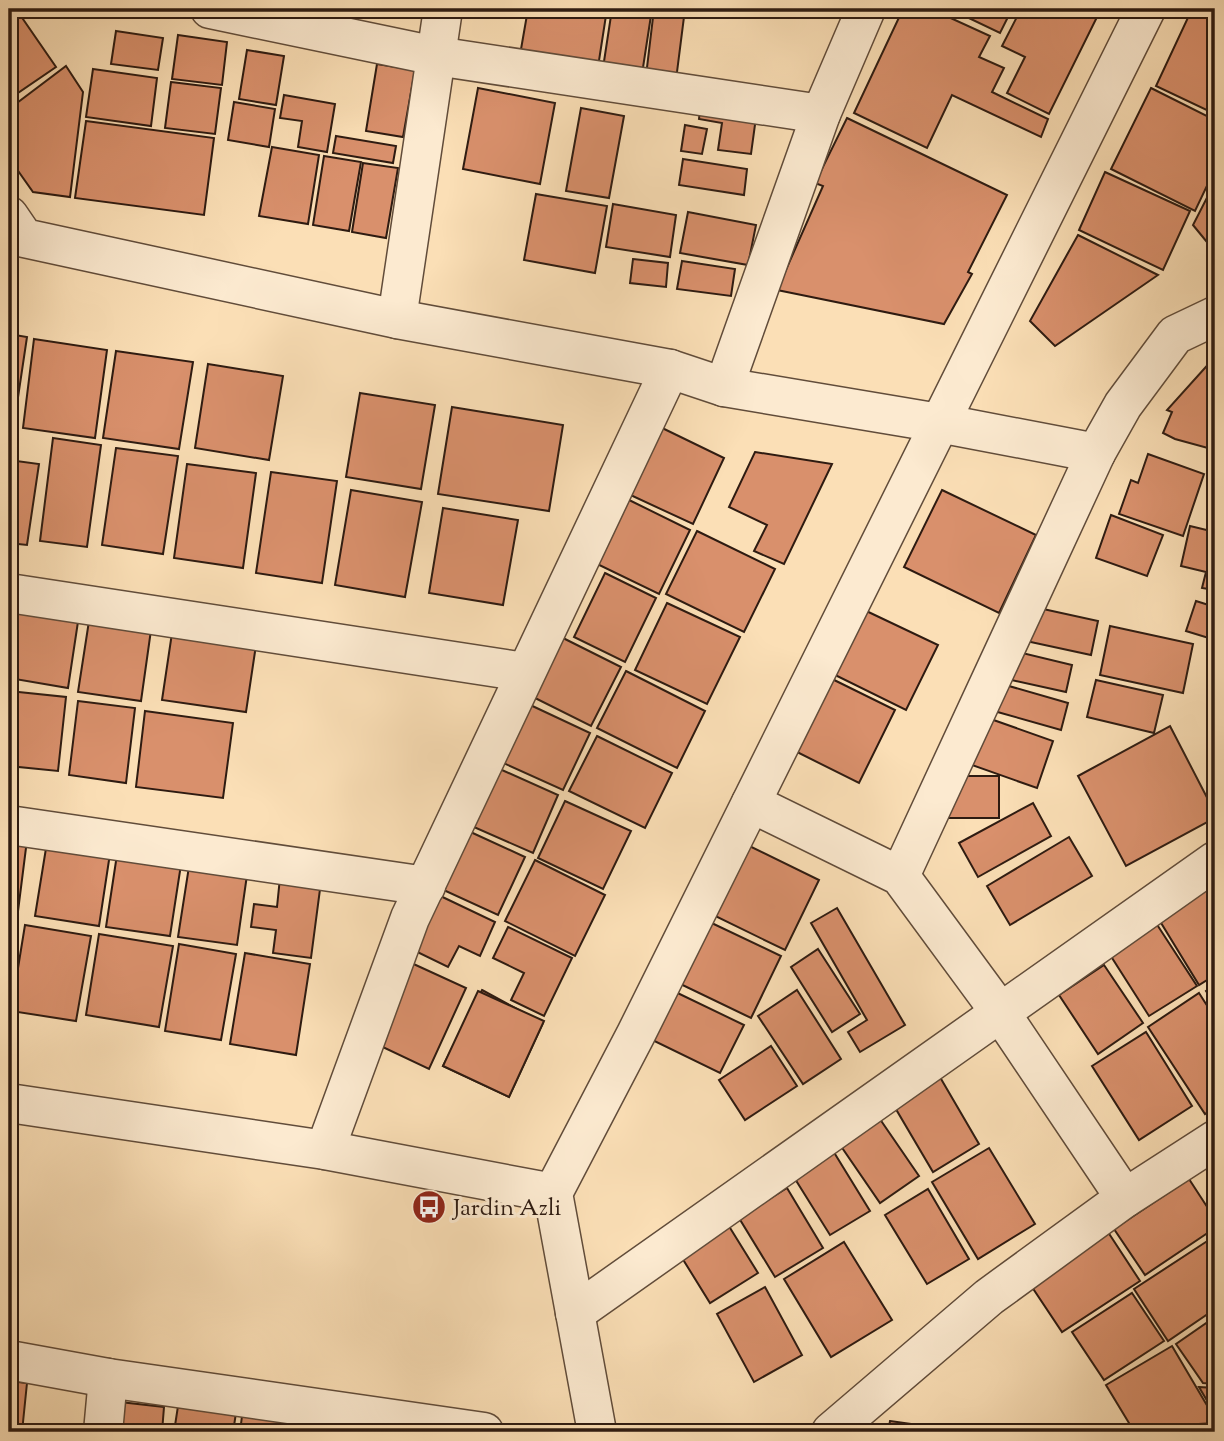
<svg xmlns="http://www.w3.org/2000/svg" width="1224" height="1441" font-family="'Sorts Mill Goudy',serif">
  <rect width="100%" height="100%" fill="#fbdfb6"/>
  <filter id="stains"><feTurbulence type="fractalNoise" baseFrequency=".00286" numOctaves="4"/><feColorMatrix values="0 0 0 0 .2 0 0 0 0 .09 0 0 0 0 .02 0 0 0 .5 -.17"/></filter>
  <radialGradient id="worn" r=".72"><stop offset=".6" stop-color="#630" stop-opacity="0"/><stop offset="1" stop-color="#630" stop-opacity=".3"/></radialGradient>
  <g fill="#d9906c" stroke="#2e1b11" stroke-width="2">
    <path d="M12,9H16L56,67L9,99V11Z"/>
    <path d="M528,9H607L598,67L520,55Z"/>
    <path d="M612,9H652L642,74L603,68Z"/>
    <path d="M654,9H685L676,80L646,76Z"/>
    <path d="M903,9H931L990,36L979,57L1004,68L992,92L1048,119L1041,137L952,95L927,148L854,113Z"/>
    <path d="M950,9H1012L1000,33Z"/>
    <path d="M1021,9H1101L1049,114L1007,93L1025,57L1002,46Z"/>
    <path d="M1192,9L1215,18V114L1156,86Z"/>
    <path d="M116,31L163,38L158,70L111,64Z"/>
    <path d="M178,35L227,42L222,85L172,79Z"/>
    <path d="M247,50L284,56L276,105L239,99Z"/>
    <path d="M377,64L415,70L403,137L366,131Z"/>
    <path d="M66,66L83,92L70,197L33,192L9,158V109Z"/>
    <path d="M93,69L157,78L151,126L86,117Z"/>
    <path d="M171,82L221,88L215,134L165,128Z"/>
    <path d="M478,88L555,103L540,184L463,169Z"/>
    <path d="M1151,88L1215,120V169L1195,211L1111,169Z"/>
    <path d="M284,95L335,104L327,152L298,147L302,121L280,118Z"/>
    <path d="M234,102L275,109L269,147L228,140Z"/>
    <path d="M701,102L757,110L751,154L718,150L722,123L699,119Z"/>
    <path d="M581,108L624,116L609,198L566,191Z"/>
    <path d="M847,118L1007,195L968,272L972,274L944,324L777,290L823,186L815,183Z"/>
    <path d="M86,121L214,138L204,215L75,198Z"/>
    <path d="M685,125L707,129L702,154L681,151Z"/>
    <path d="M336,136L396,146L393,163L333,153Z"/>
    <path d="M272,147L319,155L308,224L259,216Z"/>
    <path d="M324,156L361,162L349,231L313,225Z"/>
    <path d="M683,159L747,169L744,195L679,185Z"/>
    <path d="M363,163L398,168L386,238L352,232Z"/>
    <path d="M1105,172L1190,211L1163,270L1079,230Z"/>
    <path d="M1215,182V252L1193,225Z"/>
    <path d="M536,194L607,206L595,273L524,260Z"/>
    <path d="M613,204L676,215L670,257L606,247Z"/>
    <path d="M688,212L756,225L748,265L680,253Z"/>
    <path d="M1078,235L1158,275L1055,346L1030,321Z"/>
    <path d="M633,259L668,263L666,287L630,283Z"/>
    <path d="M682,261L735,269L731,296L677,289Z"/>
    <path d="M9,334L27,337L14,424L9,423Z"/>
    <path d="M34,339L107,350L95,438L23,428Z"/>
    <path d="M116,351L193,362L179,449L103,438Z"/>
    <path d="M1213,359L1215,365V450L1175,439L1163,433L1172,412L1167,410Z"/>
    <path d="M208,364L283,376L269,460L195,448Z"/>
    <path d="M360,393L435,405L421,489L346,477Z"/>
    <path d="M452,407L563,425L549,511L438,494Z"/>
    <path d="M656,425L724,458L693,524L624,492Z"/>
    <path d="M53,438L101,445L87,547L40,541Z"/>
    <path d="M116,448L178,456L163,554L102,545Z"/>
    <path d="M755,452L832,464L784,564L754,551L767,525L729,507Z"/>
    <path d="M1148,454L1204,474L1183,536L1119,514L1131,480L1138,483Z"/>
    <path d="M9,460L39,464L27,545L9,543Z"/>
    <path d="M187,464L256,473L243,568L174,558Z"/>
    <path d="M271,472L337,481L322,583L256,573Z"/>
    <path d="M351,490L422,502L405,597L335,585Z"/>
    <path d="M942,490L1036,535L999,613L904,567Z"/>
    <path d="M623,497L690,530L659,594L591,561Z"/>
    <path d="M443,508L518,520L503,605L429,593Z"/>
    <path d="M1111,515L1163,535L1147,576L1096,558Z"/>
    <path d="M1190,526L1215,532V590L1202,588L1206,572L1181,566Z"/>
    <path d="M697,531L775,569L744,632L666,594Z"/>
    <path d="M605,573L656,598L625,662L574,637Z"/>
    <path d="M1196,601L1215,607V640L1186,631Z"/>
    <path d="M667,603L740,637L707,704L635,670Z"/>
    <path d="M9,605L79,615L68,688L9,678Z"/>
    <path d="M1034,607L1098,621L1091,655L1026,641Z"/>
    <path d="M860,608L938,645L906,710L829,672Z"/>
    <path d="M89,621L151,630L141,701L78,692Z"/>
    <path d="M1110,626L1193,644L1183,693L1100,675Z"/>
    <path d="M172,633L256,645L246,712L162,700Z"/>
    <path d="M561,637L621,667L591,726L531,696Z"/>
    <path d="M1014,651L1072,665L1066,692L1007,679Z"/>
    <path d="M626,671L705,711L677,768L597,728Z"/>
    <path d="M824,675L895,710L859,783L789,748Z"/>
    <path d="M1096,680L1163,695L1154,733L1087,717Z"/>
    <path d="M1002,684L1068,703L1061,730L994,711Z"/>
    <path d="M9,691L66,697L58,771L9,766Z"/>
    <path d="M78,701L135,708L126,783L69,775Z"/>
    <path d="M526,703L590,733L563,790L499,761Z"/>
    <path d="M145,711L233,723L223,798L136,787Z"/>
    <path d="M985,717L1053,741L1037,788L969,764Z"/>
    <path d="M1170,726L1215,813V818L1126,866L1078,776Z"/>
    <path d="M597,736L672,773L645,828L569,791Z"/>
    <path d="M493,766L558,795L533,853L467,824Z"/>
    <rect x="948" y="776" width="51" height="42"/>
    <path d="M565,801L631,831L603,889L538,858Z"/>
    <path d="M1033,803L1051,836L978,877L959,843Z"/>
    <path d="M9,829L28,832L16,927H9Z"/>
    <path d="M464,829L525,857L498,915L437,887Z"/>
    <path d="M48,836L111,847L99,926L35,916Z"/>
    <path d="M1069,837L1092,876L1010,925L987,886Z"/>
    <path d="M737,840L819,880L785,950L703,910Z"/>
    <path d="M118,848L182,858L170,936L106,927Z"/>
    <path d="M190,860L248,868L237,945L178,937Z"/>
    <path d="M535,860L605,895L575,956L505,921Z"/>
    <path d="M281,868L322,874L311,958L273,953L276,930L251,927L254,904L277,907Z"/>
    <path d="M1203,882L1215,902V975L1199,985L1155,913Z"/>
    <path d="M432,892L495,922L480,956L459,946L448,967L405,946Z"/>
    <path d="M837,908L905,1025L860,1052L848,1032L867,1020L811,923Z"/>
    <path d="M699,917L781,956L751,1018L670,979Z"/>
    <path d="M1154,920L1197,986L1149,1016L1107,950Z"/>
    <path d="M25,925L91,936L76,1021L11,1011Z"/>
    <path d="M508,927L572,958L544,1016L511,1000L524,973L493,958Z"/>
    <path d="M99,934L173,946L159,1027L86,1015Z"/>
    <path d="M179,944L236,954L221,1040L165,1031Z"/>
    <path d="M818,949L860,1014L832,1032L791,967Z"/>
    <path d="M245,953L310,964L296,1055L230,1044Z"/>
    <path d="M407,961L466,988L429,1069L370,1041Z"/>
    <path d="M1104,965L1143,1023L1098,1054L1059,995Z"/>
    <path d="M1215,984V1005L1206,991Z"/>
    <path d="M663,986L744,1025L720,1073L640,1034Z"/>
    <path d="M482,990L543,1023L509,1097L443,1066Z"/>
    <path d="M797,990L841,1059L803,1084L758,1016Z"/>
    <path d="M478,991L544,1021L509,1097L443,1066Z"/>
    <path d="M1199,993L1215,1018V1107L1205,1114L1148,1027Z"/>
    <path d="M1146,1032L1192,1106L1139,1140L1092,1066Z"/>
    <path d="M771,1046L797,1086L745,1120L719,1080Z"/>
    <path d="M937,1072L979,1144L933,1172L890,1099Z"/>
    <path d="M873,1109L919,1176L880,1203L834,1136Z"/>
    <path d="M827,1141L870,1211L830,1235L787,1166Z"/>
    <path d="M989,1148L1035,1224L978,1259L932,1182Z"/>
    <path d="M1189,1179L1215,1219V1228L1145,1275L1114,1229Z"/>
    <path d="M787,1188L823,1248L775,1277L739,1218Z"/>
    <path d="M928,1189L969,1259L927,1284L885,1215Z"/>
    <path d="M727,1223L758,1273L710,1303L679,1253Z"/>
    <path d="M1106,1229L1140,1281L1062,1332L1028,1281Z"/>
    <path d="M1215,1236V1309L1168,1341L1134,1289Z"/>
    <path d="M844,1242L892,1320L831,1357L784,1279Z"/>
    <path d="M765,1287L802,1355L754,1382L717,1314Z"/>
    <path d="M1132,1293L1164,1341L1104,1380L1072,1332Z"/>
    <path d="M1215,1317V1384L1203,1383L1176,1344Z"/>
    <path d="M1172,1346L1215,1419V1423L1132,1428L1106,1385Z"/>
    <path d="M9,1381L27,1383L22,1432H9Z"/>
    <path d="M1199,1387L1215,1388V1414Z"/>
    <path d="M102,1400L164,1407L162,1432H98Z"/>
    <path d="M178,1406L236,1413L233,1432H174Z"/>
    <path d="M242,1416L290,1421L289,1432H240Z"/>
    <path d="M890,1421L933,1427L932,1432H888Z"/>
    <path d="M1176,1426L1215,1432H1175Z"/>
    <path d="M305,1427L338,1432H304Z"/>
  </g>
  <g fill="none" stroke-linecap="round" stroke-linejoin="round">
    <g stroke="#614c3a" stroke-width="41">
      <g id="street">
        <path d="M210,9L436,56L821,114"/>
        <path d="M9,216L24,238L397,319L670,369L724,387L939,423L1096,453L1123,405L1175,335L1215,316"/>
        <path d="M397,319L443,9"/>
        <path d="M724,387L821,114L866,9"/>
        <path d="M9,593L525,672"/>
        <path d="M751,803L900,876L1000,1012L1125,1198"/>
        <path d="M9,825L426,886"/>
        <path d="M900,876L1096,453"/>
        <path d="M9,1103L325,1150L553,1193"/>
        <path d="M325,1150L410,918L670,369"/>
        <path d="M575,1313L1215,861"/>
        <path d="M9,1360L108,1378L484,1432"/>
        <path d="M103,1432L108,1378"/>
        <path d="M597,1432L553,1193L636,1034L1146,9"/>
        <path d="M831,1432L989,1297L1125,1198L1215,1140"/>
      </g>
    </g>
    <use href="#street" stroke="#fcead0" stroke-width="38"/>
  </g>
  <defs>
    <g id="bus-disc" transform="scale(1.75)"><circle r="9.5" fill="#8f2418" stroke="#fcead0"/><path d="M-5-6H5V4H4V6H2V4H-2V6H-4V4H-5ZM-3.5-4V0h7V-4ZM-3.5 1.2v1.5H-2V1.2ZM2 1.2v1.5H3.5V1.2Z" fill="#fff"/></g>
  </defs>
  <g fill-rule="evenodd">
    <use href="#bus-disc" x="429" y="1207"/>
  </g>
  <g text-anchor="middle" stroke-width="6" stroke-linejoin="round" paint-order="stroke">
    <g font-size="24" fill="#2e1b11" stroke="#fcead0" text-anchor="start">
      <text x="453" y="1215">Jardin Azli</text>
    </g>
  </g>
  <rect width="1224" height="1441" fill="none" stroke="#fbdfb6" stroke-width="35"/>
  <rect x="10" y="10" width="1203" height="1420" fill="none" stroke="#2e1b11" stroke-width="3.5"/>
  <rect x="18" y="18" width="1189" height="1406" fill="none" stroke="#2e1b11" stroke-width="2"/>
  <rect width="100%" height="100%" filter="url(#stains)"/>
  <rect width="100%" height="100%" fill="url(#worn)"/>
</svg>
